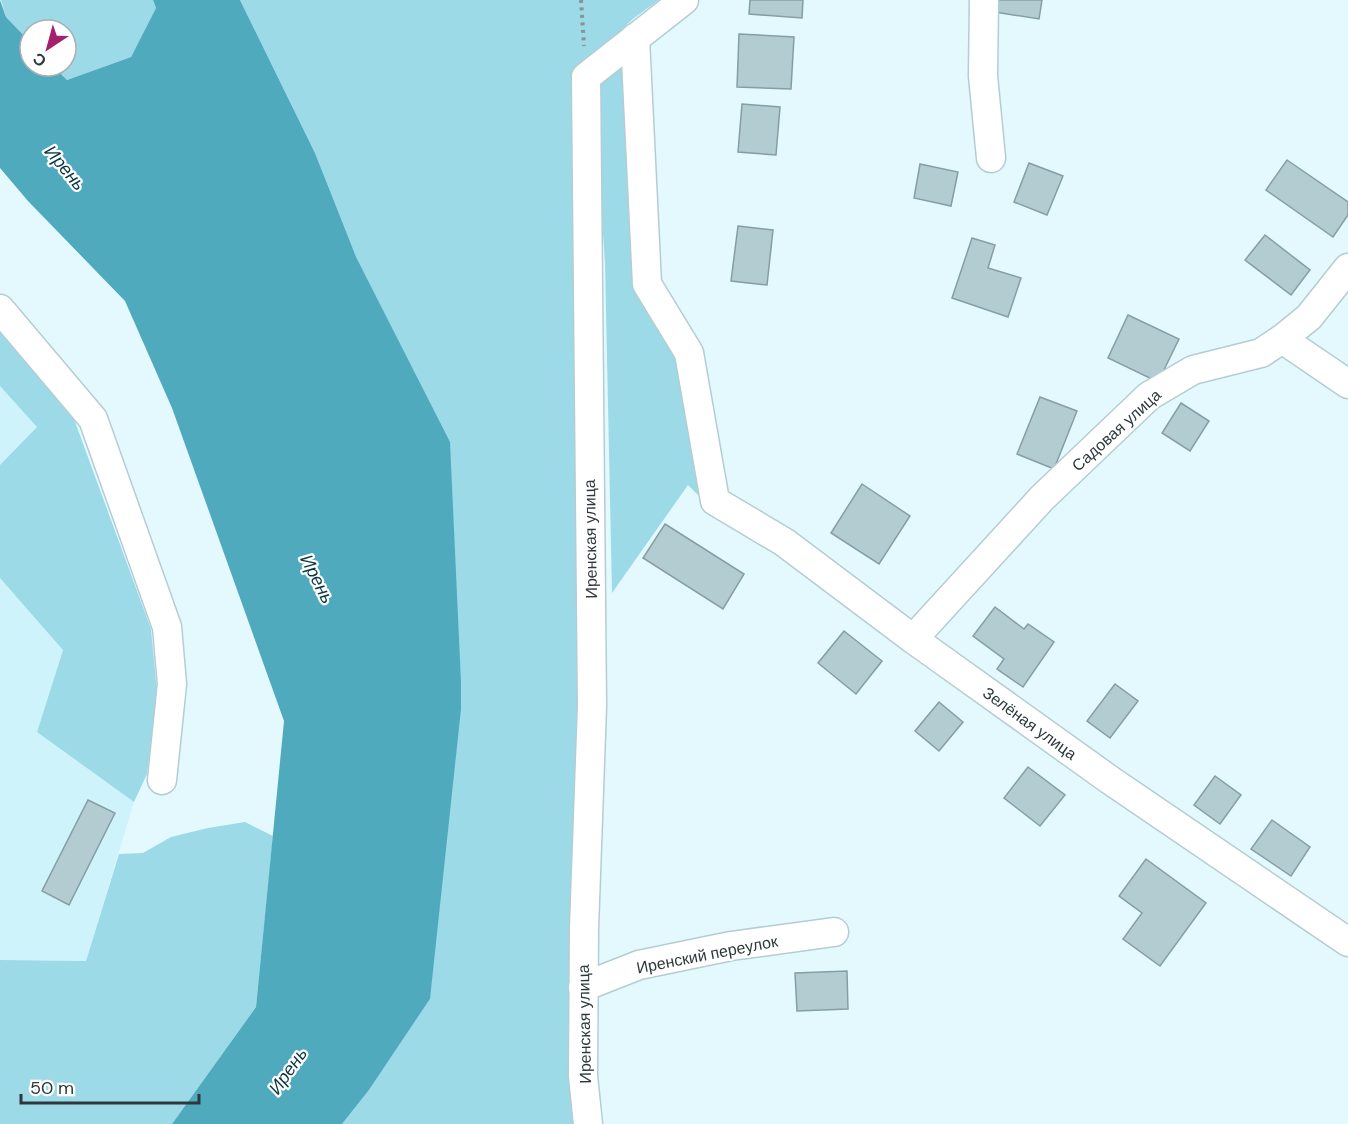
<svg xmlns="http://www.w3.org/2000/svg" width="1348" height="1124" font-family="'DM Sans',sans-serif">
  <rect width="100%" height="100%" fill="#e4f9fe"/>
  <g fill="#cff3fb">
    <path d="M0,386L37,427L0,465Z"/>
    <path d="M0,578L63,649L37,732L134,802L86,961L0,960Z"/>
  </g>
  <g fill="#9cdae8">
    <path d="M1,0H153L156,8L131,57L67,80L53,66H66V30H30V42L6,17Z"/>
    <path d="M240,0H659L634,18L578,70L584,1124H342L369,1090L430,999L357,259L315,153Z"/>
    <path d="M633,46L642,288L685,358L707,504L688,485L612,593L605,264L593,79Z"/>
    <path d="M0,332L74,419L151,629L157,692L147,774L134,802L37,732L63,650L0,578V465L37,427L0,386Z"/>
    <path d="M245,822L273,836L256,1007L172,1124H0V960L86,961L119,854L143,853L171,837L208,828Z"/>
  </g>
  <path fill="#50aabe" d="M0,0L6,17L30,42V66H53L67,80L131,57L156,8L153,0H240L315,153L357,259L450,442L461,682V709L430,999L369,1090L342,1124H172L256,1007L284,721L172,408L125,301L28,201L0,168Z"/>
  <g fill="#b3ccd2" stroke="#859ea4" stroke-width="1.5">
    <path d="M750,0H803L802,18L749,14Z"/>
    <path d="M996,0H1042L1039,19L995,12Z"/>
    <path d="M739,34L794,37L791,89L737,87Z"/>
    <path d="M742,104L780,107L776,155L738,152Z"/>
    <path d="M1287,160L1348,202V215L1333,237L1266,190Z"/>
    <path d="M1029,163L1063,176L1047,215L1014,202Z"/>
    <path d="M920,164L958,172L951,206L914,198Z"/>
    <path d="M738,226L773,230L767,285L731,281Z"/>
    <path d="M1265,235L1310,270L1291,295L1245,260Z"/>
    <path d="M972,238L995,245L988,268L1021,278L1008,317L952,298Z"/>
    <path d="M1128,315L1179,339L1158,382L1108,358Z"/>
    <path d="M1040,397L1077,411L1054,469L1017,454Z"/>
    <path d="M1181,403L1209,421L1190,451L1162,433Z"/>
    <path d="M862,484L910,516L879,564L831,533Z"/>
    <path d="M665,524L744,574L723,609L643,558Z"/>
    <path d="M995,607L1024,629L1028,624L1054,642L1023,687L997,669L1004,659L973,636Z"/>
    <path d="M844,631L882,661L856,694L818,663Z"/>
    <path d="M1115,684L1138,701L1110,738L1087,721Z"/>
    <path d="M939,702L963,722L939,751L915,731Z"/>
    <path d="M1028,767L1065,795L1040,826L1004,798Z"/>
    <path d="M1215,776L1241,795L1220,824L1194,805Z"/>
    <path d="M88,800L115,813L69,905L42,891Z"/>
    <path d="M1272,820L1310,847L1291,876L1251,849Z"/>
    <path d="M1146,859L1206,903L1160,966L1123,939L1142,913L1119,896Z"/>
    <path d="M847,971L848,1009L797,1011L795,973Z"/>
  </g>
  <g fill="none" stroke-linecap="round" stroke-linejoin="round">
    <g stroke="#b4cdd3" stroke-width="31">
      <g id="minor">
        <path d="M984,0L983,76L991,158"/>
        <path d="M635,38L647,284L689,353L715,501L784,542L913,639L1110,780L1348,942"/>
        <path d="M0,309L93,419L167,627L172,684L162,780"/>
        <path d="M1282,339L1348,384"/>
        <path d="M913,639L1042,498L1149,396L1193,370L1261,353L1282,339L1309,317L1348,268"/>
        <path d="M583,987L639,965L731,946L834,932"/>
        <path d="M588,1124L583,1076L584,929L592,706L586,77L684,0"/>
      </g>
    </g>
    <path stroke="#849497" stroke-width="4" stroke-dasharray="3 4.5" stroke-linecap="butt" d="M581,0L584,46"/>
    <use href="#minor" stroke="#fff" stroke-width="28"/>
  </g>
  <g text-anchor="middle" stroke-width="4.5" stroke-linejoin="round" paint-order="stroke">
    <g font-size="16" fill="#2d383a" stroke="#fff">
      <text transform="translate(1116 430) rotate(-42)" y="6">Садовая улица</text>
      <text transform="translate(590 539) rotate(-91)" y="6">Иренская улица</text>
      <text transform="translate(1030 723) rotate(36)" y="6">Зелёная улица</text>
      <text transform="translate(707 954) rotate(-11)" y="6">Иренский переулок</text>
      <text transform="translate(584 1024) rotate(-91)" y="6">Иренская улица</text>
    </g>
    <g font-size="18" font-style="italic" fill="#0a363f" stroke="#fff">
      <text transform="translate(65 168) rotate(50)" y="6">Ирень</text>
      <text transform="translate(317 579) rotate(63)" y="6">Ирень</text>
      <text transform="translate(288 1071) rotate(-55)" y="6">Ирень</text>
    </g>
  </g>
  <g transform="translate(48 48) rotate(216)"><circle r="28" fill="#ffffff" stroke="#abafb0" stroke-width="1.5"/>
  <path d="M0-4.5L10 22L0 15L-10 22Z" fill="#a4206d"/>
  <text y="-9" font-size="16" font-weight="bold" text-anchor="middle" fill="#2d383a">С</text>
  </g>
  <path d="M21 1094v9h178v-9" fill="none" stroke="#2d383a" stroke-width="3"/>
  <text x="30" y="1094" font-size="18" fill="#2d383a" stroke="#ffffff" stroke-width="4.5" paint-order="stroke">50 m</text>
</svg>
